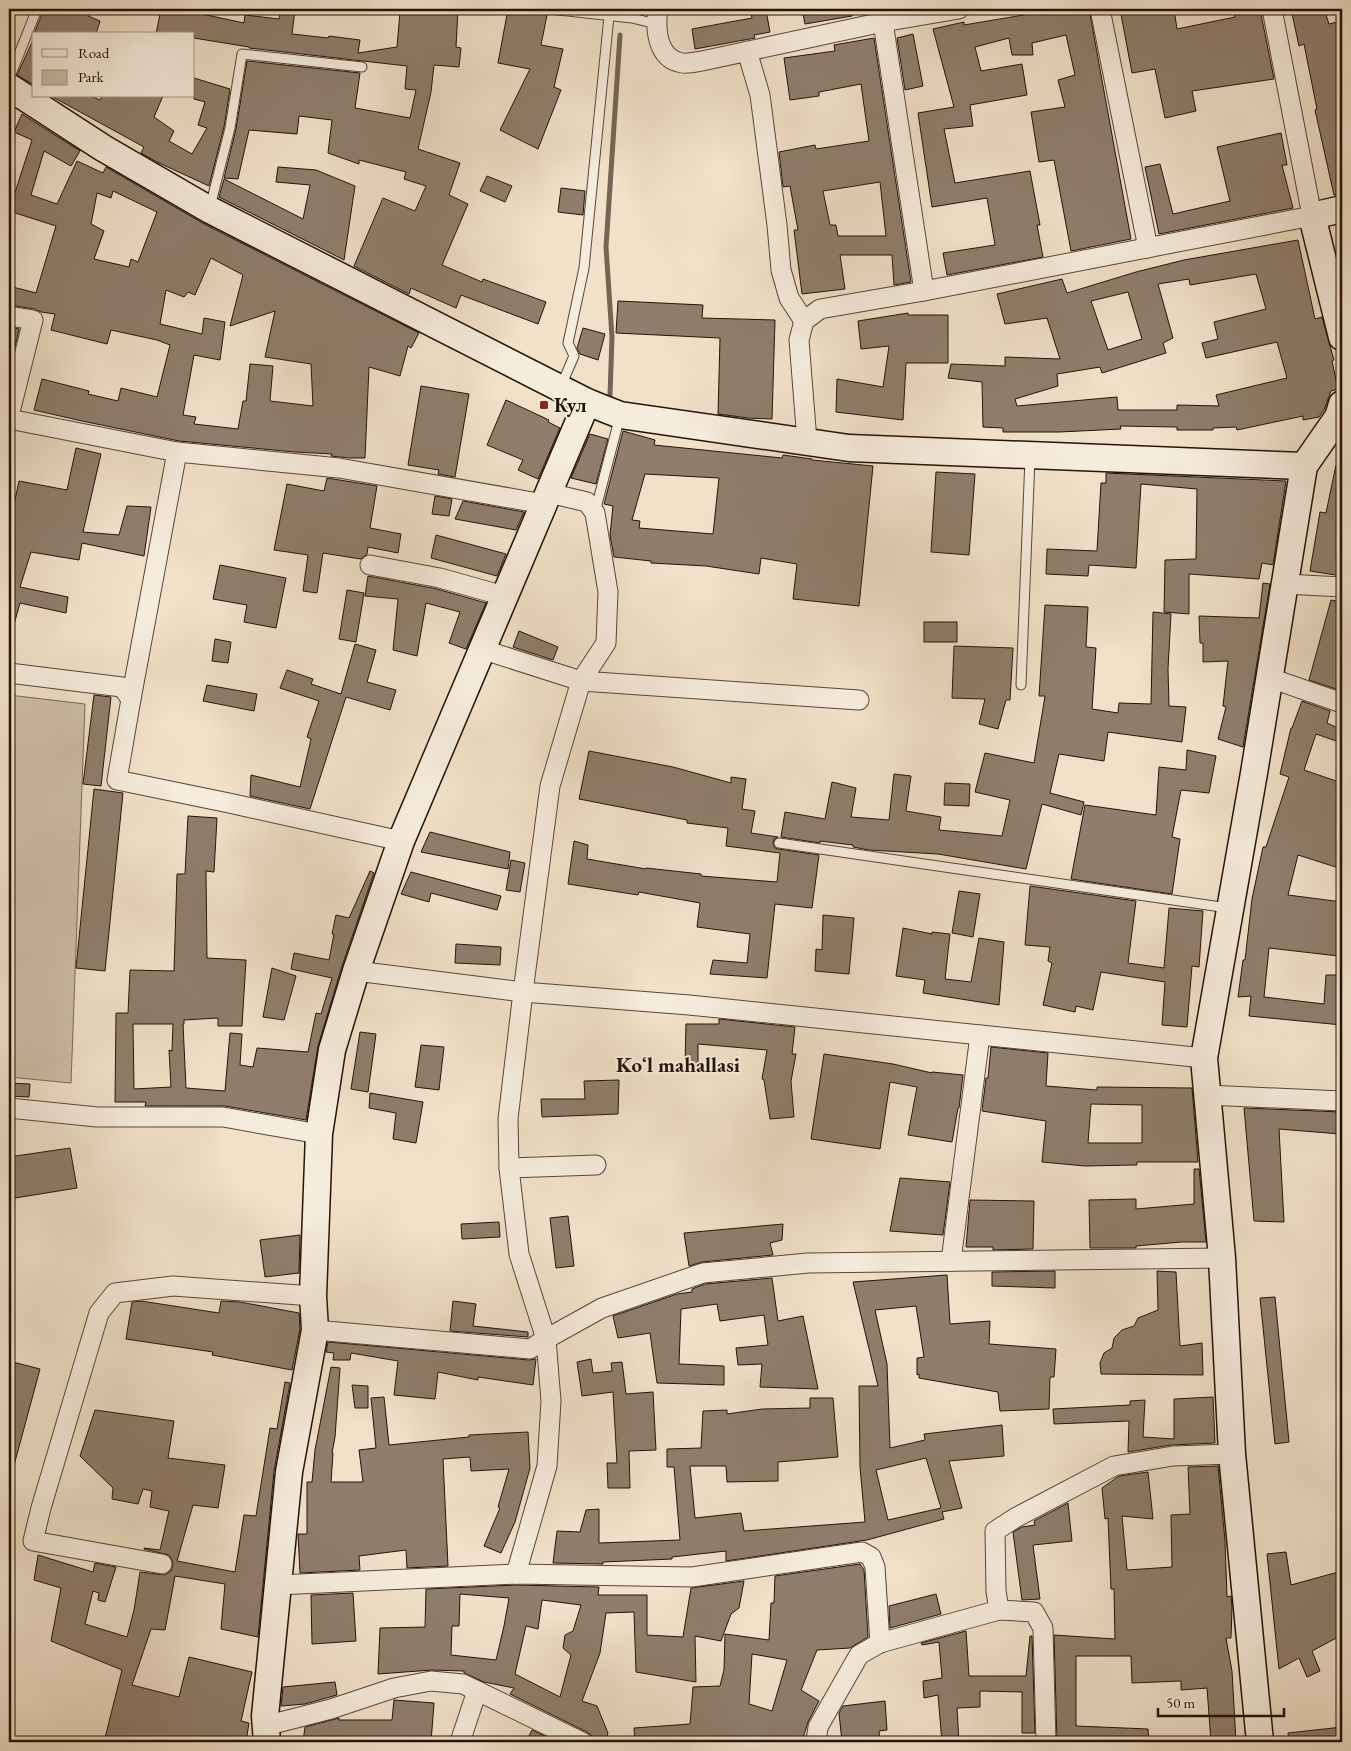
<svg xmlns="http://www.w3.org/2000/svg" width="1351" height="1751" font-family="'EB Garamond',serif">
  <rect width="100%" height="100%" fill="#f1e1c9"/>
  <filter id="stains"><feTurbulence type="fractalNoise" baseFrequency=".004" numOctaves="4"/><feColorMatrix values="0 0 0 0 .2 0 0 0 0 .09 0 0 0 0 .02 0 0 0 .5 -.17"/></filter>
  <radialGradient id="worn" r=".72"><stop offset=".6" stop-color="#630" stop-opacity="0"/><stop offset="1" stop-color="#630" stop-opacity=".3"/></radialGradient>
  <path fill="#cebea8" stroke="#796858" d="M9,695L85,704L71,1083L9,1077Z"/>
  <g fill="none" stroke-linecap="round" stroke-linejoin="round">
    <path stroke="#756554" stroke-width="5" d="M608,401L610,395L612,337L606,247L620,35"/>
  </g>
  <g fill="#8f7e6c" stroke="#241307" fill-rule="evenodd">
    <path d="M44,9H80L89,12L88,16L100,21L96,34H34Z"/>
    <path d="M161,9H203L202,14L244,23L245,15L279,19L281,9H295L292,34L328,38L329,36L360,40L358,53L397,47L400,12L415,13V9H458L456,47L461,48L459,67L434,65L431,92L418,149L460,163L449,195L468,204L442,265L482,282L483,279L546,302L538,324L461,295L456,308L411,288L409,294L354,266L383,198L415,211L426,186L404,179L406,172L359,160V164L328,153L332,120L299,116L297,134L249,130L238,179L224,178L236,129L247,61L360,73L355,108L410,118L416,90L405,89L407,66L249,48V47L194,38V34H156Z"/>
    <path d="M508,9H530L543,11L547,15L541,45L563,49L554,87L561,90L538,149L500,130L530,69L498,63Z"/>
    <path d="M802,9H852V16L805,24Z"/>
    <path d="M1046,9H1089L1131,239L1071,251L1054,160L1039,162L1031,112L1065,107L1058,80L1075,75L1066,35L1032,43L1033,55H1012L1009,38L975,47L981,71L1022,64L1027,95L970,105L973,126L944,129L955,183L1030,171L1040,225H1037L1043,257L947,275L943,253L995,245L987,198L932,207L918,113L954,107L933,29L964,22V25L1047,11Z"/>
    <path d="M1120,9H1174L1177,29L1235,17L1232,9H1260L1274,79L1192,91L1196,111L1165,118L1155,69L1132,73Z"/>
    <path d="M1291,9H1324L1329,24L1342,21V194L1334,195L1315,110L1317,109L1304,44L1299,46Z"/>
    <path d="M766,10L770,32L754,35L755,38L695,49L692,29L752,18L751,13Z"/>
    <path d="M913,34L923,86L905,90L897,38Z"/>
    <path d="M34,38V85L17,75Z"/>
    <path d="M874,38L911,282L894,285L892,255H840L845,289L802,294L794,230H798L790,186L783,187L779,152L815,145L816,149L869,141L861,84L819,92V96L790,100L784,58L835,51L834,45ZM880,182L886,236H838L836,225H830L823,191Z"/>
    <path d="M194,78L230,89L224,127L209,186L157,162L141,153L144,147L51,96H90L100,100L102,96H163L154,117L174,131L169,141L192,154L207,128L198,125L205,102L194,99Z"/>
    <path d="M22,114L80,151L71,166L44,151L31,195L57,204L77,161L103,173L106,167L206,225L419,333L411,348L408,346L400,376L369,367L365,458H350L331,456L332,454L295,452L179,441L82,421L34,410L42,379L89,391L88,394L118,401L121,388L157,397L170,345L157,340L111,330L107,344L51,330L55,314L41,312L35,309L9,305V286L36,293L56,226L9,211L32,140L14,132ZM113,191L157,212L138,262L131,259L129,267L94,259L104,231L91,224L97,193L111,198ZM211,258L243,275L230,326L275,311L265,357L311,364L313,406L270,401L273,366L250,364L246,401H243L238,429L194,424L196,417L183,415L194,355L220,360L225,322L204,318L202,334L160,324L166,290L184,297L188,292L195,295Z"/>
    <path d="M1281,133L1287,165H1282L1293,208L1159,234L1145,167L1160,164L1173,214L1230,201L1217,147Z"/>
    <path d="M278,167L316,170L355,186L344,260L219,197L224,179L303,219L310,185L276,182Z"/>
    <path d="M487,176L512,186L505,202L480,191Z"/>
    <path d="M561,188L585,191L583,215L558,212Z"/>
    <path d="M1298,240L1315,319L1322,317L1334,360L1332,361L1338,389L1331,391L1324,410L1319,417L1303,420V416L1237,430L1236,427L1213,428V430H1177V427L1120,426L1121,429L1059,432H1003V428L983,427L982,382L948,378L951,364L1005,366V357L1060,359L1047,318L1005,324L997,294L1062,279L1067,293L1136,272L1184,260ZM1256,274L1266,309L1214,322L1218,339L1202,343L1206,358L1277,342L1287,378L1216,395L1219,406L1177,405V410H1118L1117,397L1017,406L1015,399L1058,386L1057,374L1100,367L1102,373L1166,353L1163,343L1173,338L1158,284L1189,279L1190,285ZM1128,292L1142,339L1108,350L1091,301Z"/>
    <path d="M618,301L703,305L702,318L775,320L772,419L748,418L718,414L720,338L616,333Z"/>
    <path d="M908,313V315H948V363H906L903,420L836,412L837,379L883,387L889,346L861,349L858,321Z"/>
    <path d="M9,327L19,329L14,351H9Z"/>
    <path d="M583,328L605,334L598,360L580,354L577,348Z"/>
    <path d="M421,386L469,394L455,477L438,474L439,470L408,465Z"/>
    <path d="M506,400L549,420L548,422L560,428L538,479L518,470L523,460L487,445Z"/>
    <path d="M623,431L655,440L654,445L782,458L783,455L812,459V460L873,466L859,606L793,599L797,564L761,558L759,574L706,566L651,563V561L614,557L610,535L613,506L604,504ZM645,474L719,478L713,534L639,528L640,521L632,520Z"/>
    <path d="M590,434L608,439L596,484L571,478Z"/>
    <path d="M76,448L101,454L83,532L119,535L127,506L151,507L144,556L82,543L79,560L31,552L20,587L68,597L66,613L20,603L13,628L9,627V528L19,481L67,490Z"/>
    <path d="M1336,465H1342V576L1310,571L1320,512L1326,513Z"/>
    <path d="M936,472L975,474L969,555L931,552Z"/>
    <path d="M1106,473L1286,481L1273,565L1262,563L1259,579L1189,574V614L1164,612L1165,560L1196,559L1197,489L1141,484L1136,568L1089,565L1088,576L1046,574L1047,549L1097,551L1101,483H1106Z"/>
    <path d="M327,478L377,486L370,528L401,534L398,553L368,547L367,554L361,559L323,553L317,593L303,591L308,555L274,550L287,484L324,491Z"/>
    <path d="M435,496L452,499L449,516L432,514Z"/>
    <path d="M463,501L524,512L516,530L455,519Z"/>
    <path d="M436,535L506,554L497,576L431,558Z"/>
    <path d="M220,565L286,578L276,628L244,622L247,605L213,599Z"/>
    <path d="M368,576L437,589L486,603L466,649L449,643L460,612L426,603L417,656L393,650L398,599L365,596Z"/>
    <path d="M1263,583L1270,584L1243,747L1218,739L1226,707L1223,706L1228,661L1203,662V643H1200L1199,616L1259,618Z"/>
    <path d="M347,590L364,593L356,642L339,639Z"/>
    <path d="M1331,600L1342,602V685L1338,683L1336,689L1309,680Z"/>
    <path d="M1045,605L1088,607L1086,647L1096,648L1092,709L1118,713L1119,703L1151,704L1153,612L1171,614L1168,669L1169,706L1186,707L1182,742L1108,732L1104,761L1059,754L1050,793L1084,802L1081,815L1042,804L1026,869L938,854L869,850L853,847V845L820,841V843L781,837L785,812L825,819L832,782L856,788L851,817L889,820L894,774L911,776L906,811L941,817L939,830L1002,836L1010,800L975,792L985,753L1034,763L1045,696H1039Z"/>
    <rect x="924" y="622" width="33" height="20"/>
    <path d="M519,631L558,647L553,660L513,647Z"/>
    <path d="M215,639L231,642L228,663L212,661Z"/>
    <path d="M355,644L376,650L367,682L396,690L390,710L346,697L310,809L250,796L251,775L300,787L311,739L307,737L319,701L280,688L287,670L313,679L311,684L341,694Z"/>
    <path d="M954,646L1013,648L1010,700H1006L998,729L979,724L985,699L952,698Z"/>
    <path d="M207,685L257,694L254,711L203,701Z"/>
    <path d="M94,695L111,697L101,786L83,784Z"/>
    <path d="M1302,701L1330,711L1327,723L1342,730V743L1316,734L1304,770L1342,783V869L1298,855L1288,895L1342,902V926L1338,956L1269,948L1264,997L1324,1004L1326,975H1342V1025L1249,1016L1251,996L1238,997L1243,960H1245L1252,899L1263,847H1266L1289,777L1280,774L1291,728H1292Z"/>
    <path d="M1187,750L1216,756L1209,793L1181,790L1172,837L1180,839L1172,894L1071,879L1085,805L1156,815L1159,767L1186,770Z"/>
    <path d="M589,751L673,767L731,783V777L746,779L742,809L755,811L751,833L778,837L774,839L773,843L775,848L778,849L819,855L812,908L775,904L767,978L710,974L713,960L747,963L750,934L697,927L700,903L639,892L638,895L568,884L574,841L588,845L587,859L646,869V868L701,874V876L777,882L780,853L726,846L728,828L687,823V820L579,799Z"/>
    <path d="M945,783L970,784L969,806L944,805Z"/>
    <path d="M94,789L123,793L105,971L76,968Z"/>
    <path d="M188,816L217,818L214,872L206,871L207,958L246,960L242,1026H218V1018L184,1020V1024H183L186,1088L225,1091L230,1033L242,1034L240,1065L253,1067L257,1048L308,1052L316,1013L321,1014L332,978L291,969L294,953L329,960L334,934H332L336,915L349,918L370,871L374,873L342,966L318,1046L306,1120L225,1106H145L146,1102H115L116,1013H128L130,970L174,971L177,874H185ZM133,1024H173L172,1051L169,1050L171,1087L134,1089Z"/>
    <path d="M430,832L510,852L508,869L421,852Z"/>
    <path d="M511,860L525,863L520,892L506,890Z"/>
    <path d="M411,872L501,896L497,910L431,893L429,902L401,894Z"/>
    <path d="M1030,886L1136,901L1128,963L1164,968L1169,908L1203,911L1199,967L1192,966L1187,1027L1162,1025L1165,982L1101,972L1093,1010L1076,1006L1075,1012L1043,1005L1052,963L1048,961L1050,947L1025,945Z"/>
    <path d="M959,891L980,894L973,937L952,933Z"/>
    <path d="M823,915L854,918L849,974L815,971L816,949L822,950Z"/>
    <path d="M903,928L932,934V932L950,934L945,979L971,982L979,938L1004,942L999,1005L923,993L925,980L896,976Z"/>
    <path d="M456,944L501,947L500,965L455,963Z"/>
    <path d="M272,968L296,976L284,1020L263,1017Z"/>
    <path d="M719,1019L795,1027L792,1054H796L791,1081L794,1117L770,1119L764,1080L762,1079L767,1050L698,1044V1066L685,1065L686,1024H719Z"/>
    <path d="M360,1032L376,1034L368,1092L351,1089Z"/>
    <path d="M421,1045L444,1047L439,1090L415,1087Z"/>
    <path d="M991,1047L1048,1053L1046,1086L1097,1090V1087L1192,1088L1198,1162H1137V1165L1085,1166L1042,1162L1046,1121L982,1111L986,1078H988ZM1091,1104L1142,1105V1143H1088Z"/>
    <path d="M824,1054L893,1064L932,1073V1072L963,1075L959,1108H958L952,1142L908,1135L917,1087L890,1082L880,1149L811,1139Z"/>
    <path d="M619,1080L618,1114L542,1117L541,1099H585L584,1081Z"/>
    <path d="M9,1083L30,1084L29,1097L9,1096Z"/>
    <path d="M370,1093L423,1102L416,1143L393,1139L396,1113L369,1108Z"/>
    <path d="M1244,1108L1341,1112L1340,1134L1279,1129L1284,1222L1254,1221Z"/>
    <path d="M70,1148L77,1188L9,1199V1157Z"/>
    <path d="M1194,1169H1199L1206,1242H1181L1136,1246V1248H1090L1089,1200L1136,1199V1209L1194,1204Z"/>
    <path d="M900,1178L950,1182L943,1235L890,1231Z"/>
    <path d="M970,1200L1034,1201L1033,1249L993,1250V1247H966Z"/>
    <path d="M568,1216L574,1266L556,1268L550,1218Z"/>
    <path d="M499,1222L500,1237L462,1239L461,1224Z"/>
    <path d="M783,1224L782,1240L770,1243L773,1255L702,1262L689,1266L684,1233Z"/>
    <path d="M300,1235L299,1273L265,1277L260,1240Z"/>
    <path d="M1055,1271V1288L992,1286V1272Z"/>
    <path d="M1157,1271L1176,1272L1180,1346L1202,1343L1203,1375L1101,1374L1100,1363L1104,1353L1112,1348L1114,1338L1122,1330L1134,1326L1138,1318L1158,1310Z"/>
    <path d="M947,1275L950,1324L990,1321L989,1344L1056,1349L1054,1377H1050L1049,1409L1000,1411L998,1392L919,1378V1374L917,1375V1358L924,1357L916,1306L875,1310L887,1364L890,1448L925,1440L924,1434L1002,1425L1004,1456L949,1461L962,1508L942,1512L944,1519L867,1540L726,1561V1551L672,1557V1559L603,1562V1564L553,1563L557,1531L580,1532L586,1510L599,1509V1543L680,1540L674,1467H667V1449L701,1448L703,1411L727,1410V1414L762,1409L810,1408V1398H833L838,1457L778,1462V1481L727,1482L726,1466H690L695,1518L741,1513L744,1531L865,1522L860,1467L859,1386H878L853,1282ZM926,1458L941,1508L888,1520L876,1470Z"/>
    <path d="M772,1278L778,1321L803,1316L818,1389L760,1387L762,1364L738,1365L736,1348L768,1345L764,1315L720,1321L717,1304L681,1309L679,1364L724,1366V1385L657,1383L650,1333L618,1338L613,1316L677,1294L692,1292V1289L705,1284Z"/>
    <path d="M1275,1297L1289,1442L1275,1444L1260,1298Z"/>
    <path d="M141,1301L219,1313L221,1301L240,1302L299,1313L300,1329L292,1370L212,1355L213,1352L126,1339L132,1302Z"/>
    <path d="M453,1301L476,1304L473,1326L528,1332V1337L450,1331Z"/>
    <path d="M328,1342L529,1360L536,1359L533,1385L478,1377V1380L438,1372L435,1399L394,1395L398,1361L351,1353L350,1360H333L334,1353L326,1352Z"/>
    <path d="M591,1359L593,1373L612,1371L611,1363L622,1362L626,1394L653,1392L656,1450L629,1451L630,1488H608L607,1463H617L613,1392L582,1396L577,1362Z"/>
    <path d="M9,1361L40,1369L13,1469H9Z"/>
    <path d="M331,1367L340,1368L335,1437L332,1453H333L331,1482H363L359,1450L376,1448L371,1398L384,1397L389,1445L469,1437V1435L528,1432L530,1468L515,1522L501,1553L484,1546L500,1508L498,1507L509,1469L471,1471L470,1457L443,1459L448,1566L407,1568L406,1550L359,1556L360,1570L300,1573L298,1534H307V1482H312L315,1450Z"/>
    <path d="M285,1382L290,1383L274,1471L258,1637L221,1629L225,1584L175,1576L165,1630L151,1629L132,1685L179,1697L189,1657L252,1672L241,1721L249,1723L246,1742H104L122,1670L51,1641L61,1588L34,1580L38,1555L93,1572L95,1563L116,1567L105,1602L98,1600L99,1593L93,1591L85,1624L127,1637L134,1610L140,1572L165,1575L171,1571L173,1565L172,1560L169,1555L144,1549V1548L160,1550L169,1511L150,1507L152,1491L143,1489L138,1504L112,1499L113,1488L80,1456L95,1410L174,1421L168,1458L225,1465L218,1508L193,1505L177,1561L235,1572L244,1515L256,1516L270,1428L277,1429Z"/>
    <path d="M352,1385L368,1386V1408H355Z"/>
    <path d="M1213,1397L1215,1443L1171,1445L1128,1452L1129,1421L1054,1424L1053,1409L1130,1405V1401L1145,1400L1143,1437L1174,1439V1399Z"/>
    <path d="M1218,1466L1225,1541L1227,1597L1231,1596L1232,1607L1231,1638H1226L1232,1671L1236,1742H1211L1207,1688L1181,1690V1681L1132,1683L1131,1656H1076V1726L1148,1729L1149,1742H1057L1054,1635L1115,1639L1114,1589H1111L1108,1518L1105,1519L1102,1488L1119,1476L1148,1472L1153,1519L1122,1516L1127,1570L1172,1567L1171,1515L1190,1514L1188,1467Z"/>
    <path d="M1068,1503L1072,1541L1033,1545L1040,1599L1022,1600L1013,1532L1022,1527L1035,1525L1034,1521Z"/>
    <path d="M1286,1552L1291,1585L1342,1571V1635L1312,1651L1320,1671L1307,1677L1299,1658L1279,1669L1267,1554Z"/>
    <path d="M860,1564L864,1570L868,1637L850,1648L817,1650L801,1690L819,1701L808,1722L802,1742H709V1740L635,1742L634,1728L690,1724L693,1687L720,1686L724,1670L725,1634L769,1640L771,1603H774L775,1576ZM752,1654L787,1660L772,1711L749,1704Z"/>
    <path d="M744,1581L739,1608L731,1614L721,1641L695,1636L696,1682L636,1672L634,1612L606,1613L600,1653L582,1701L597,1706L608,1733L605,1742H593L592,1736L587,1732L510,1694L514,1688L484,1682L464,1673V1671L432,1670L378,1674L380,1628L425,1627L426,1589L516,1585L599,1587L598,1595H647V1635L683,1637L691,1588ZM460,1594L509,1598L504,1626L496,1660L451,1655L452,1626H459ZM542,1600L581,1605L573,1631L565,1635L563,1648L571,1655L560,1697L515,1674L526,1626L538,1629Z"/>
    <path d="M353,1593L356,1641L312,1644L311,1595Z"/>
    <path d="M936,1594L941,1614L890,1628L889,1606Z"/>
    <path d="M966,1631L969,1676H1026L1030,1636H1032L1035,1733H1022V1692L980,1691V1707L957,1708L959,1742H942L938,1695L924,1698L923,1681L942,1678L939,1642L922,1645L921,1643Z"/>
    <path d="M335,1682L337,1695L305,1704L281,1706L283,1687Z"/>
    <path d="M394,1700L434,1703L431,1742H374V1741L331,1738L330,1742H303L305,1727L339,1718V1720H392Z"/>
    <path d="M885,1701L887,1730L879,1731L880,1742H842L839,1713L843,1706Z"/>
    <path d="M1342,1727V1742H1289L1288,1733Z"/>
    <path d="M532,1730L557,1742H526Z"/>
  </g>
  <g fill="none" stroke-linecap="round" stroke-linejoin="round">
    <g stroke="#574638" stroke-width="11">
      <g id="lane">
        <path d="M549,9L632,18L656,24"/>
        <path d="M9,79L37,9"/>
        <path d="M210,207L230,128L242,54L362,67"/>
        <path d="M561,386L574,356L568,343L584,268L609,16"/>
        <path d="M595,512L620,416"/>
        <path d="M1021,685L1030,458"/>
        <path d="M779,843L1228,908"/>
      </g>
    </g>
    <g stroke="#574638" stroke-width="21">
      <g id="street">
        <path d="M658,9C655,29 657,59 682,63C688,64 696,62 702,61L883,22"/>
        <path d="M1100,9L1148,248"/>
        <path d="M747,51L760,95L777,225L781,270L789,298L804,321"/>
        <path d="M924,291L1312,216L1272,9"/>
        <path d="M9,316L33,320L9,416"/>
        <path d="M9,419L177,452L339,468L544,504"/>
        <path d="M807,441L799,340L804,321L820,309L924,291L883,22L959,9"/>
        <path d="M549,493L587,502L595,513L608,592L606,643L581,681L859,700"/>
        <path d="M370,565L440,578L504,596"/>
        <path d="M1285,584L1342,587"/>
        <path d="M481,649L581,681L550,786L523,992L689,1005L1204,1058"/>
        <path d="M9,673L122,687L131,699L117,780L229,803L401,841"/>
        <path d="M1270,678L1342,703"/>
        <path d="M131,699L177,452"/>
        <path d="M356,971L523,992L508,1119L509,1168L519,1254L546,1339L551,1401L547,1466L516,1574"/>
        <path d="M1207,1095L1342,1101"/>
        <path d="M9,1108L97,1117H223L319,1134"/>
        <path d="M509,1168L596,1165"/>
        <path d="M951,1261L980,1035"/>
        <path d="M315,1330L530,1349L546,1339L602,1308L703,1273L808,1263L1222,1258"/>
        <path d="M162,1564L33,1541L41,1508L99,1313L115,1293L173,1286L313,1296"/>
        <path d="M278,1585L516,1574L692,1577L862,1552L871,1557L875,1567L880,1643"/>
        <path d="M999,1610L996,1591L995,1531L1015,1518L1114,1466L1173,1456L1232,1454"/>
        <path d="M265,1726L331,1709L394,1688L431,1681L463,1684L582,1742"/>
        <path d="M460,1742L477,1691"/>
        <path d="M816,1742L818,1727L859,1655L880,1643L999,1610L1034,1612L1043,1628L1046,1742"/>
      </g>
    </g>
    <g stroke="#241307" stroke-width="29">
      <g id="secondary">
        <path d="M9,87L103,148L210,210L587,402L620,415L849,448L1304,466"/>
        <path d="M1342,209L1312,216L1342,337"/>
        <path d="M267,1742L265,1716L289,1472L315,1330L313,1296L319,1134L332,1050L356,971L401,841L587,402"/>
        <path d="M1260,1742L1232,1454L1222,1258L1204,1058L1254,773L1304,466L1338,417L1342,404"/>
      </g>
    </g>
    <use href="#lane" stroke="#f6ecdc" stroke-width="9"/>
    <use href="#street" stroke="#f6ecdc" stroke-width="19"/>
    <use href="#secondary" stroke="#f6ecdc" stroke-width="26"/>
  </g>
  <rect fill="#8f2418" stroke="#f6ecdc" stroke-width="2" x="539" y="400" width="10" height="10" rx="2.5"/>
  <g text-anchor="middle" stroke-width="4" stroke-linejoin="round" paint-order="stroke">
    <g font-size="20" font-weight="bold" fill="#241307" stroke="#f6ecdc" text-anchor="start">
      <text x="554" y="412">Кул</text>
    </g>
    <g font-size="21" font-weight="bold" fill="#241307" stroke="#f6ecdc">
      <text x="678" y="1072">Koʻl mahallasi</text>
    </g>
  </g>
  <rect width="1351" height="1751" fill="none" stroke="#f1e1c9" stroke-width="30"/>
  <rect x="10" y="10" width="1331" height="1731" fill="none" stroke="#241307" stroke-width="2.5"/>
  <rect x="15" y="15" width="1321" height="1721" fill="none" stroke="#241307"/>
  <rect x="32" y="32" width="162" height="65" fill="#f6ecdc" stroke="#a29587"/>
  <rect x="42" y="49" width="25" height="8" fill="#f6ecdc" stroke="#a29587"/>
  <text x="78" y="58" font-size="15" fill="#241307">Road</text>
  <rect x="42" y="70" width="25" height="15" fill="#cebea8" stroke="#a29587"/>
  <text x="78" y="82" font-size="15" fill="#241307">Park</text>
  <path d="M1158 1708v8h126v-8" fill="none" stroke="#241307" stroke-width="2.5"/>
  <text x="1166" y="1708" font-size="15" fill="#241307" stroke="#f6ecdc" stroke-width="4" paint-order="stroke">50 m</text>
  <rect width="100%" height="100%" filter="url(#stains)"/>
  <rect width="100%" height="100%" fill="url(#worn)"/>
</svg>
